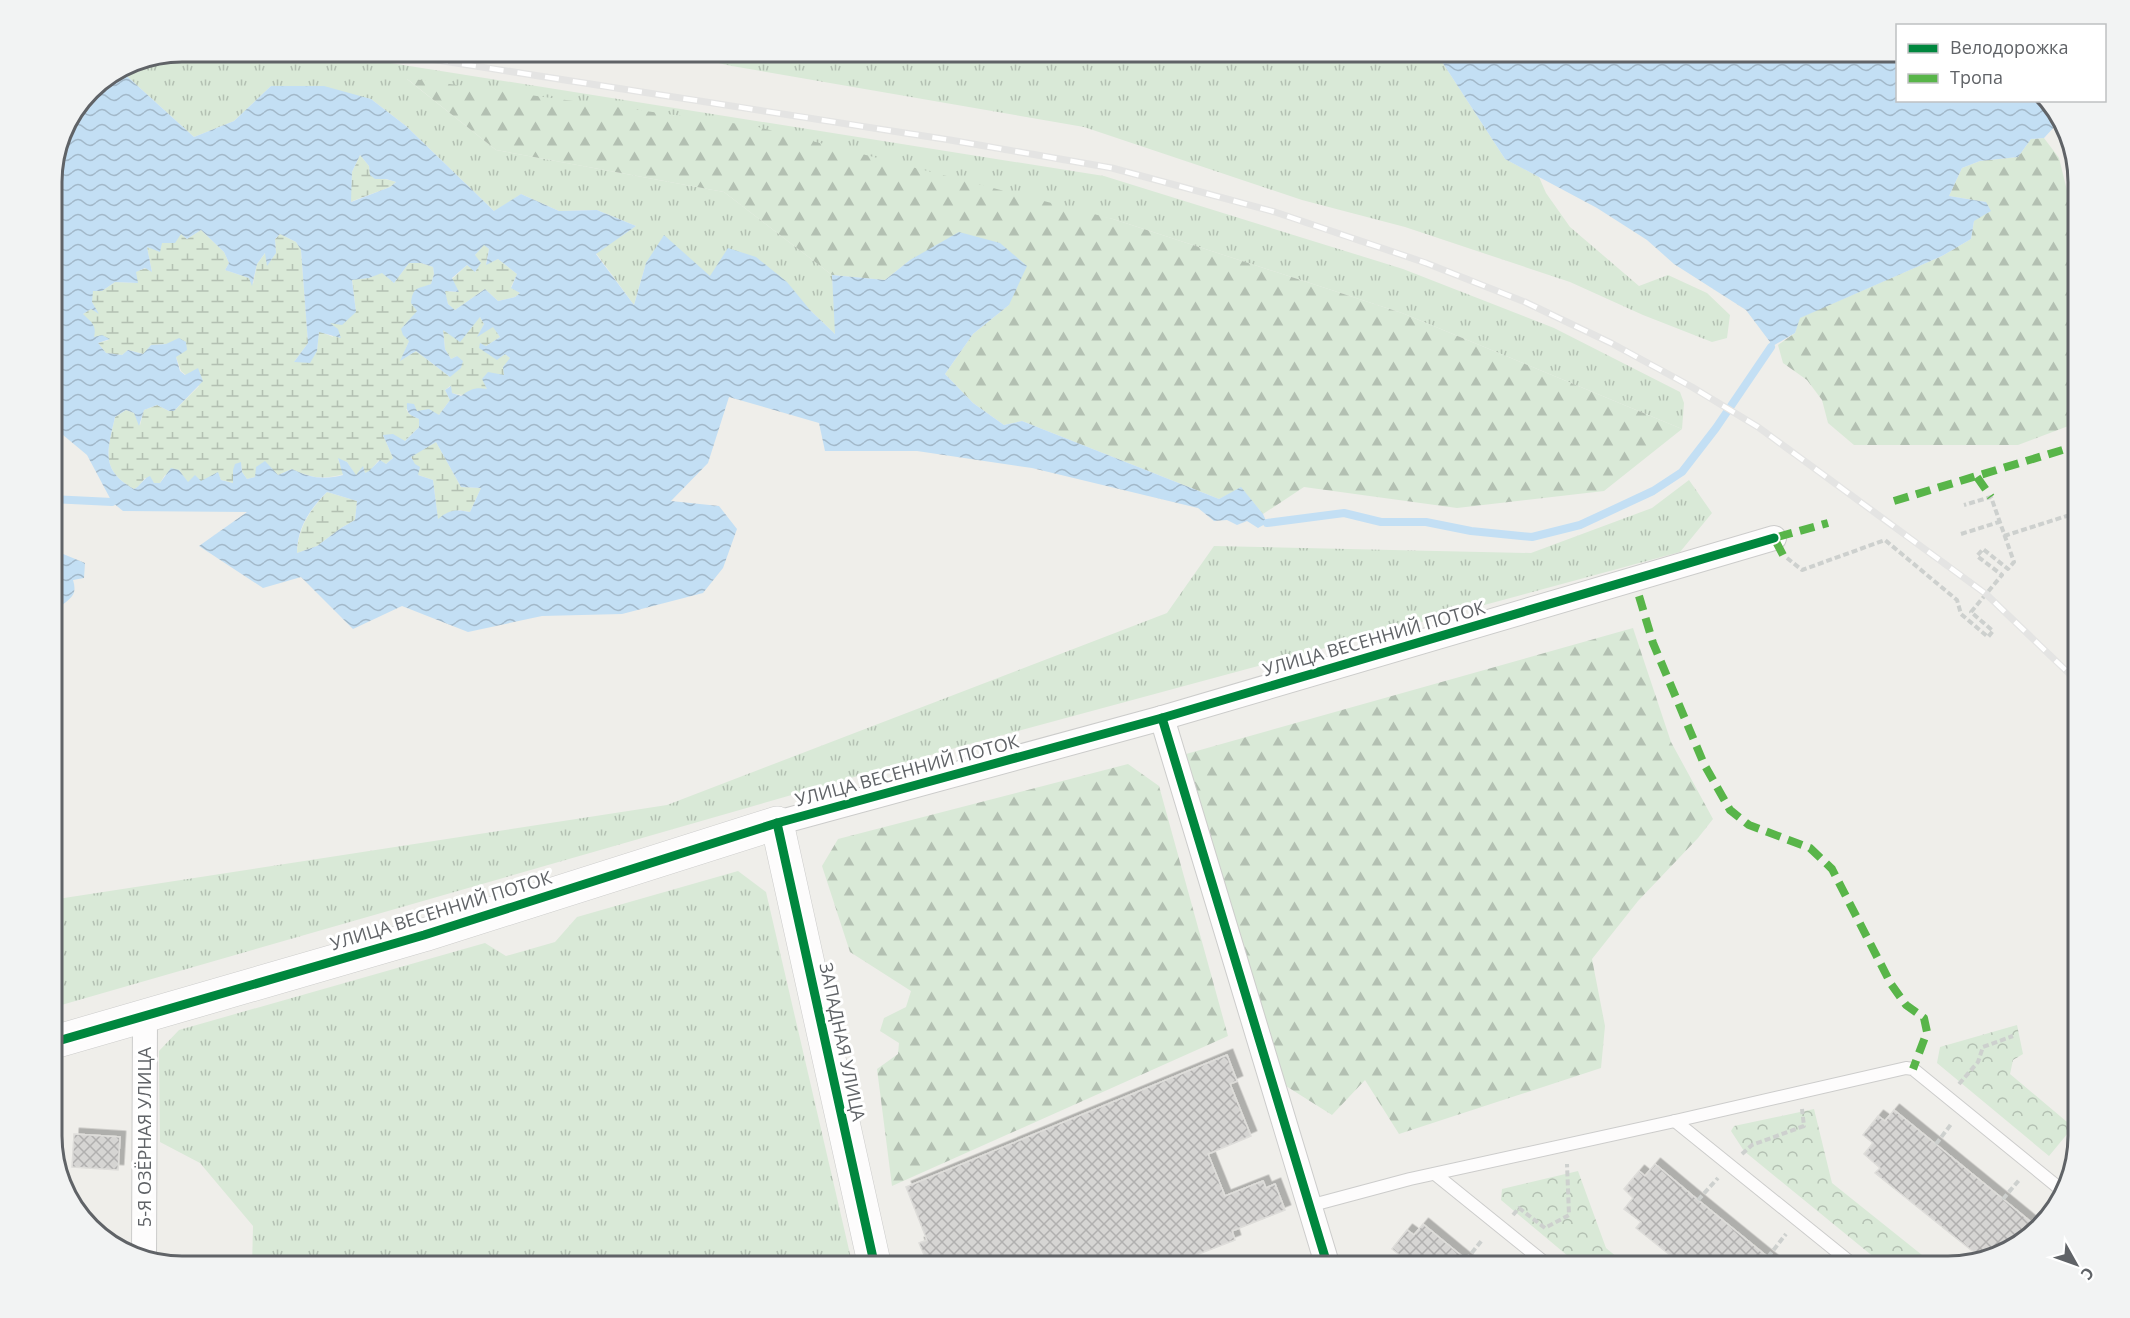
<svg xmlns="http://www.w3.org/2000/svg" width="2130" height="1318" font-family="'Open Sans',sans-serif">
  <defs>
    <pattern id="grass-tufts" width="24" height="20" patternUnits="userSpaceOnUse" patternTransform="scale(1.5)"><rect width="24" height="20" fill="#d9e9d7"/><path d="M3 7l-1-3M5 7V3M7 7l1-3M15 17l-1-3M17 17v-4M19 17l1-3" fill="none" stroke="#b3c0b2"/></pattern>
    <pattern id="forest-firs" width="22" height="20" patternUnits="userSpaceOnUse" patternTransform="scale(1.5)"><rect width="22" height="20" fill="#d9e9d7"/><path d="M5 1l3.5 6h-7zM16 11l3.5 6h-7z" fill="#b3c0b2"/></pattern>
    <pattern id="wetland-marsh" width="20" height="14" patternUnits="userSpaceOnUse" patternTransform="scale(1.5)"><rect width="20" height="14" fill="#d9e9d7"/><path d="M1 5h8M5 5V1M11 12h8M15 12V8" fill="none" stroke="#b3c0b2"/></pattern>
    <pattern id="park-crowns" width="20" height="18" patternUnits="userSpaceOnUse" patternTransform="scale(1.5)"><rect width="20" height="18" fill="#d9e9d7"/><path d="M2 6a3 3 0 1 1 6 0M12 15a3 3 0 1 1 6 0" fill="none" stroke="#b3c0b2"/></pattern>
    <pattern id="water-waves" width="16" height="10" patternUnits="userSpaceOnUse" patternTransform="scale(1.5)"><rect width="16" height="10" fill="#c3dff4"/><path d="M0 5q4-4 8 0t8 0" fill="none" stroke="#a2b8c9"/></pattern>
    <pattern id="building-cross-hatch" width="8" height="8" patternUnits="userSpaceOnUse" patternTransform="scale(1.5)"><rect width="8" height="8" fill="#d6d5d3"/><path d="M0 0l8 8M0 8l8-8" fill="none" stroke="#b1b0af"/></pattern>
    <filter id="shadow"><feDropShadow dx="5.5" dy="-5.5" stdDeviation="0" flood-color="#0004"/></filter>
  </defs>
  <rect width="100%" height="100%" fill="#efeeea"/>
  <g fill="url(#grass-tufts)">
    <path d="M181,51H315L1104,176L1403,269L1554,328L1680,392L1684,403L1682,429L1402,313L1113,219L407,79L496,150L724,192L832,275L836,335L810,310L710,276L646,263L634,305L596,253L636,226L597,210L559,211L521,194L495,212L406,126L371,99L271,86L234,121L194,137L119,69L132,61Z"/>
    <path d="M663,51H1012L1028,54L1035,51H1435L1505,159L1539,177L1546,193L1570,227L1639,286L1668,275L1707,293L1730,315L1727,338L1712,342L1643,315L1570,282L1405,227L1302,200L1084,127L732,66Z"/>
    <path d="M1689,480L1712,513L1680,552L955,748L51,1008V900L667,805L1167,613L1214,546L1531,553L1652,508Z"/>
    <path d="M738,871L766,892L853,1267H252L253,1226L200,1163L160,1142L159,1051L179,1030L485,943L506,956L555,942L577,917Z"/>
  </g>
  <g fill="url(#forest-firs)">
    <path d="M406,78L754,126L1113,219L1402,313L1682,429L1604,491L1457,508L1304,487L1263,514L1241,488L1219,499L1022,421L1004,425L973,403L945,374L973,334L1009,305L910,260L885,280L832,275L724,192L496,150Z"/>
    <path d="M2044,138L2059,158L2079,239V422L2018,445H1854L1828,423L1822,400L1807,380L1783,363L1778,345L1795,333L1799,318L1942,256L1971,239L1974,221L1986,202L1949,196L1962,168L1980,161L2018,157L2031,139Z"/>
    <path d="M1633,628L1671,742L1713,819L1698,838L1638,901L1592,959L1605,1026L1601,1068L1399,1134L1365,1080L1332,1115L1286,1086L1186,754Z"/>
    <path d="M1128,764L1159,786L1228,1036L892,1186L877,1069L898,1054L899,1043L880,1031L884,1018L906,1007L911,991L850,952L822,866L838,839Z"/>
  </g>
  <g fill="url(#wetland-marsh)">
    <path d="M360,155L369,166L370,175L396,182L390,187L350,202L352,172Z"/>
    <path d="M201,230L224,252L229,263L225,270L249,278L253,284L257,264L266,252L267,265L276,253L275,239L280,234L296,242L301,250L308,343L294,362L317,351L319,331L333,337L328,322L356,312L352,279L369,278L382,272L394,283L409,263H421L433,267L434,274L431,284L424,287L409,341L401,360L416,351L450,377L457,356L451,359L445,349L443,329L480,317L484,324L478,336L493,326L500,337L486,346L479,348L505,354L510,358C508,364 507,371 503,376C492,390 469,399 452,393L450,386L445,390L450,400L439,415L406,409L409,414L419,419V427L405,441L383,435L393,458L386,464L379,460L369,472L365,473L363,467L356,476L347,462L338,459L344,474C324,480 310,478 292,469L278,475L270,469L255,477L247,479L242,472L241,463L233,483L221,480L218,473L201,482L188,483L179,470L165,475L160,483H154L145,478L138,487L134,489C99,470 108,449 115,417L126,410L134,413L140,425L144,410L157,405L169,411H174L199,386L181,371L176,357L166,344L151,345L144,354L128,350L122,355L106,353L98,343L109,340L93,338L83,314L91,309L98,313L92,302V291H102L115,282L137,283L135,272L146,268L152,272L147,247L162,243L181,234L187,239Z"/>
    <path d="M484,244L489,249L486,264L498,259L517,274L511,287L520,293L515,297L498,301L485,289L455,310L448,304L444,291L458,292L452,279L467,265L476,272L475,255Z"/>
    <path d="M436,442L461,487L481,488L470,512L459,510L438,520L433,480L418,475L411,456Z"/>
    <path d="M327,492L357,501L355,520L341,528L317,546L297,553C298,527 310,510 327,492Z"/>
  </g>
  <g fill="url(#park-crowns)">
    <path d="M2017,1025L2023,1054L2013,1060L2010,1074L2073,1127L2049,1156L1937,1063L1940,1047Z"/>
    <path d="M1814,1109L1832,1183L1937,1267H1886L1744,1151L1731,1131L1734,1126Z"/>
    <path d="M1578,1171L1606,1248L1629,1267H1581L1501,1200L1502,1189Z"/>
  </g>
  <g fill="url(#water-waves)" fill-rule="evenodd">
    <path d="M1435,51H1897L1898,100L2034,101C2051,108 2058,106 2064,126L2056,125L2044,138L2031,139L2018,157L1980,161L1962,168L1949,196L1986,202L1991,211L1974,221L1971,239L1942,256L1800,318L1795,333L1771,347L1770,342L1746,310L1674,264L1647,240L1597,208L1505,159Z"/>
    <path d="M119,69L194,137L234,121L271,86H324L371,99L406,126L494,211L521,194L559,211L597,210L636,226L596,254L634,305L646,263L664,235L710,276L728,248L756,257L787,282L810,310L835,334L832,275L885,280L910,260L959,232L1000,243L1027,266L1009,305L973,334L945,374L973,403L1004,425L1022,421L1219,499L1241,487L1263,514L1267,523L1258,528L1247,521L1237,525L1227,520L1214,521L1198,508L1032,468L917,451H825L819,423L729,397L708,463L671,501L719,506L737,529L723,568L703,593L622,614L542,616L468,632L402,606L353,629L301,577L263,588L199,546L247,512L123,511L112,502L87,455L51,425V173L64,124L89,89ZM360,155L369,166L370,175L375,179H386L396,182L390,187L351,202L352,172ZM201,230L224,252L229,263L225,270L249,278L252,286L257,264L265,253L267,266L276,253L275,239L280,234L296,242L301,250L308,343L294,362L310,363L317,351L319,332L341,338L338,329L330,323L342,325L356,312L352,280L369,278L382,273L394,283L409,263H421L433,267L434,274L431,284C418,289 413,286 411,303L417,311L401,329L403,335L409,341L400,361L416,351L450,377L461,368L463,361L457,356L451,359L445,349L443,330L460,342L480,317L484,324L477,337L493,327L500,337L486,346L480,343L479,348L497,360L505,354L510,358L503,367L504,375L488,372L482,379L487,389C476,387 470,389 461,396L452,393L451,386L445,390L450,400L439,415L429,409L417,411L414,404L407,403C406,414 410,415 419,419V427L405,441L393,434L383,435L393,458L386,464L380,460L369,471L365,473L363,466L356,475L347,462L338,458L343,475C324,480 310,478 292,469L278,475L265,461L256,467L255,477L247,479L242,472L241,462L235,464L233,470V483L221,480L218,472L201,481L195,475L188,482L179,470L171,468L160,483H154L150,476C142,479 141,486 134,489C99,470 108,449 115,417L126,410L134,413L139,426L144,410L157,405L169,411H174L203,381L198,368L185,375L180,371L176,357L187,350L186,342L179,338L166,344L151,345L143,354L128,350L122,355L106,353L98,343L110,339L102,335L94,337C97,325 91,322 83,314L91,309L99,314L92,302L93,291H102L115,282L138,283L136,272L145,268L152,272L147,247L160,252L162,243H175L181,234L187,239ZM484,245L489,249L486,265L498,259L517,274L511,288L520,293L515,297L498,301L485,289L455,310L448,304L445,291L459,292L452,278L467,265L475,272L481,263L475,255ZM436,442L461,487L481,488L470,512C455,509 449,510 438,519L433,480L418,475L420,467L415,464L411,457ZM327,492L357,501L355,520L341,528L317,546L297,553C297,528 310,509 327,492Z"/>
    <path d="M51,549L85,563L84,578L73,580C77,593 73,597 62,605L63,614L52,619L51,633Z"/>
  </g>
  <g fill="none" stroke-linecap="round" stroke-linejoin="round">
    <g stroke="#c3dff4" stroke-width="8">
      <path d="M51,499L112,502"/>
      <path d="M1267,523L1344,513L1381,522H1426L1471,531L1532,537L1580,525L1653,491L1682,472L1716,428L1771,347"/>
    </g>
  </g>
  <g fill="url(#building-cross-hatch)" stroke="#deddda" stroke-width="1.5" filter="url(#shadow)">
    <path d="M1227,1055L1237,1081L1230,1084L1251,1136L1208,1154L1225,1196L1263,1181L1266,1188L1275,1184L1285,1210L1232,1231L1235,1240L1165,1267H929L919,1243L927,1240L906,1187Z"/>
    <path d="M1894,1110L2003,1199L2037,1227L2014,1249L1981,1258L1875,1173L1880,1168L1864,1154L1873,1143L1863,1135L1878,1116L1885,1121Z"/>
    <path d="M74,1134L120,1137L118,1170L72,1167Z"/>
    <path d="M1655,1164L1698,1200L1780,1267H1685L1636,1228L1641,1222L1624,1209L1633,1198L1624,1189L1639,1171L1645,1176Z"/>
    <path d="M1423,1224L1475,1267H1394L1402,1257L1392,1249L1407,1230L1414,1235Z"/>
  </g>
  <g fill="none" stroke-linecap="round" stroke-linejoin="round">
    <g stroke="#cccccb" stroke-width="14">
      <g id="lane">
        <path d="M1675,1121L1856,1267"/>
        <path d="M1435,1174L1550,1267"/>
        <path d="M1309,1206L1410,1179L1675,1121L1906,1068L1913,1069L2064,1192"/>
      </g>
    </g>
    <g stroke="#cccccb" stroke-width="26">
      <g id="street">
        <path d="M1162,718L1328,1267"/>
        <path d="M777,823L1162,718L1774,538"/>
        <path d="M144,1257L145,1016"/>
      </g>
    </g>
    <g stroke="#cccccb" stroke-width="34">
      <path id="secondary" d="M51,1043L424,935L777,823L875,1267"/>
    </g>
    <g stroke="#cdd0ce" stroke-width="4" stroke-dasharray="6 3" stroke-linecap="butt">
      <path d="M1961,534L1999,522"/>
      <path d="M2004,536L2079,512"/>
      <path d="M1787,558L1802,570L1885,540L1957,600L1961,614L1988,637L1993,631L1971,612L2002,575L1977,556L1983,549L2008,569L2014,562L1991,497L1964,505"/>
      <path d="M1959,1084L1978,1062L1983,1047L2013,1036"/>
      <path d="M1936,1144L1952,1123"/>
      <path d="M1742,1154L1752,1145L1804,1126L1802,1109"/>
      <path d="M2003,1199L2020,1179"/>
      <path d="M1698,1200L1718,1178"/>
      <path d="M1513,1215L1519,1208L1545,1228L1569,1215L1567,1164"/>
      <path d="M1768,1257L1786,1234"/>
      <path d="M1466,1260L1483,1239"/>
    </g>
    <use href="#lane" stroke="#fdfcfc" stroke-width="12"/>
    <use href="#street" stroke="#fdfcfc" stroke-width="24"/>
    <use href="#secondary" stroke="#fdfcfc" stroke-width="33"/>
    <g stroke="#e4e4e3" stroke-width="7">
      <path id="rail" d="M379,51L950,140L1112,168L1275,212L1426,263L1525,302L1611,343L1692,387L1758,427L1986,594L2079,683"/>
    </g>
    <use href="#rail" stroke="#fff" stroke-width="4.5" stroke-dasharray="14" stroke-linecap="butt"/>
    <g stroke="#58b549" stroke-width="8" stroke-dasharray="15 8" stroke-linecap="butt">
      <path d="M1977,477L1991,497"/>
      <path d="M1894,501L2079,445"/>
      <path d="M1783,555L1774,538L1828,523"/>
      <path d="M1639,596L1653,643L1704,764L1730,810L1749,825L1810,848L1832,869L1891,984L1906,1005L1924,1018L1927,1032L1913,1069"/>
    </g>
    <g stroke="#fff" stroke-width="13">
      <g id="cycleway">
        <path d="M1162,718L1328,1267"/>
        <path d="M777,823L875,1267"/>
        <path d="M51,1043L424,935L777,823L1162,718L1774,538"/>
      </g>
    </g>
    <use href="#cycleway" stroke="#00873e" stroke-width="9"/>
  </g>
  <g text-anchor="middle" stroke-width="6" stroke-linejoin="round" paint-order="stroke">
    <g font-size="18" fill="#606367" stroke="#fff">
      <text transform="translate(1374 639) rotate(-16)" y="6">УЛИЦА ВЕСЕННИЙ ПОТОК</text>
      <text transform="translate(907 771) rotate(-15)" y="6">УЛИЦА ВЕСЕННИЙ ПОТОК</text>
      <text transform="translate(441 911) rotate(-17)" y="6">УЛИЦА ВЕСЕННИЙ ПОТОК</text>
      <text transform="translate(842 1042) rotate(78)" y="6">ЗАПАДНАЯ УЛИЦА</text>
      <text transform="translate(145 1137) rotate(-90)" y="6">5-Я ОЗЁРНАЯ УЛИЦА</text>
    </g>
  </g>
  <path d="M0 0H2130V1318H0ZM182 62H1948A120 120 0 0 1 2068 182V1136A120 120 0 0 1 1948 1256H182A120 120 0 0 1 62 1136V182A120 120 0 0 1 182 62Z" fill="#f2f3f3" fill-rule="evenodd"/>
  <path fill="none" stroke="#606367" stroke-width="3" d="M182 62H1948A120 120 0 0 1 2068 182V1136A120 120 0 0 1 1948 1256H182A120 120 0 0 1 62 1136V182A120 120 0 0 1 182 62Z"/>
  <rect x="1896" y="24" width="210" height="78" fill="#ffffff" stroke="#bfc1c2" stroke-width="1.5"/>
  <rect x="1908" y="44" width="30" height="9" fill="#00873e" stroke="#bfc1c2" stroke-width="1.5"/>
  <text x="1950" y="54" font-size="18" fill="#606367">Велодорожка</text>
  <rect x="1908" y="74" width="30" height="9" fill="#58b549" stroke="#bfc1c2" stroke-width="1.5"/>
  <text x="1950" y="84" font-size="18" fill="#606367">Тропа</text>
  <g transform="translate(2076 1264) rotate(130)" stroke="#ffffff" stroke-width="4.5" paint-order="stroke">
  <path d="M0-4.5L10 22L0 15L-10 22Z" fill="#606367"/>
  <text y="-9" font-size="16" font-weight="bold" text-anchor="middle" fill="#606367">С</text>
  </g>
</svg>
